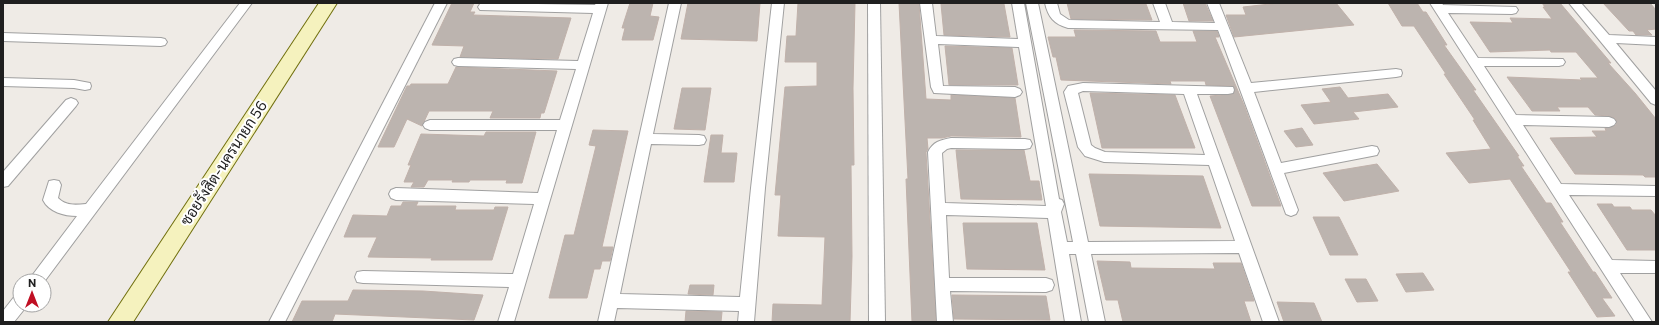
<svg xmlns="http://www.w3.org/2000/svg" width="1659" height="325" font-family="Commissioner,Sarabun,sans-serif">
  <rect width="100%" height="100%" fill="#efebe6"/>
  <g fill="#bcb4af" stroke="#c0b1aa">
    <path d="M452,3H474L470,12H475L473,15L571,18L558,59L460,57L464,46L432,45Z"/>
    <path d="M630,3H653L650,16L659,17L653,40H622L625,28H622Z"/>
    <path d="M688,3H760L757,41L681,39Z"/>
    <path d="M798,3H855L853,88L854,165H851L852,256L850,322H772L773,304L822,305L825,237L778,236L781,195H775L785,87L817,86V62H785L787,36H796Z"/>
    <path d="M899,3L919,4L926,99L951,100V95L1015,98L1021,137L951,136L942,138H927L928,149L926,152L936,322H912L906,179H908Z"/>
    <path d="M1067,3L1146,4L1152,20L1071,19Z"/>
    <path d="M1183,3H1205L1213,21H1189Z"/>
    <path d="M1279,3H1336L1354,25L1234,37L1226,15H1246L1243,7Z"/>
    <path d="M1388,3H1417L1423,12H1426L1447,45H1444L1476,90H1473L1519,156H1517L1524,166H1521L1546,203H1551L1563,222H1560L1593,272H1595L1612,298H1602L1615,316L1597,317L1568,272H1571L1510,179L1469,183L1446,153L1491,149L1473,120H1475L1444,74H1446L1414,26H1402Z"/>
    <path d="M1542,3H1560L1611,63H1608L1635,93L1656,119V177H1645L1643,175L1575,174L1550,138L1597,137L1592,131H1606L1605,128L1615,126L1617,123L1615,118L1609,116L1595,115L1588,107H1557L1560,111H1532L1507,77L1582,80L1580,78H1598L1576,52H1551L1550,50L1490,52L1470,22L1513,23L1510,18L1552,19L1543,7H1545Z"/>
    <path d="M1603,3H1650L1656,10V29L1647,30L1652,35H1636L1633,31H1629Z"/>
    <path d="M941,4H1004L1010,37L944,35Z"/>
    <path d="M1074,30L1156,31L1160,42H1197L1193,31H1217L1219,37H1215L1244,105L1281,206H1252L1210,96L1233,94L1235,90L1234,86L1206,85L1205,81H1170L1171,84L1061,80L1056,57H1053L1048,37H1076Z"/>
    <path d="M945,46L1012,48L1018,85H949Z"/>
    <path d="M456,67L557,71L544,113H541L540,118H490L493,111H429L422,126L407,119L394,147H378L407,86H410L411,84H448Z"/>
    <path d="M1340,87L1348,98L1388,94L1398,107L1353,112L1359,119L1314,124L1301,105L1331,102L1322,89Z"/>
    <path d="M682,88H711L705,130L674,129Z"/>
    <path d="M1090,93L1175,95L1195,148H1102Z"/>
    <path d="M1302,128L1313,145L1296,147L1284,131Z"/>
    <path d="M593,130L628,131L602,247H613L610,261H602L600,269H594L587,298H549L565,235H574L596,146L589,145Z"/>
    <path d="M486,132H536L522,183H506L507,180H470L469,182H452L453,180H428L424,187H411L414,182H404L411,165H408L421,134L484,136Z"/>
    <path d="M711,135H723L721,153H737L734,182H704Z"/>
    <path d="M956,150H1024L1030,181H1039L1042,200L961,199Z"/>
    <path d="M1377,164L1399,191L1344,201L1323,173Z"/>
    <path d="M1089,174L1203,176L1221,228L1100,226Z"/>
    <path d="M403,202H418L416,206H456L455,210H494L495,207H508L492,260H431L432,258L368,257L377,237H344L353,215L387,216L391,206H401Z"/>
    <path d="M1597,204H1612L1614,207H1630L1632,210H1651L1656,216V250H1627Z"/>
    <path d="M1313,217H1339L1358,255H1330Z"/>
    <path d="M963,223H1037L1045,270L967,269Z"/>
    <path d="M1097,261L1130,262L1131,268L1215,269L1213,263H1241L1254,301H1244L1251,322H1123L1118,300H1106Z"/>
    <path d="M1423,273L1434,290L1406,292L1396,274Z"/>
    <path d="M1345,279H1366L1378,301L1357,302Z"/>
    <path d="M690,285H714L713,295L688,294Z"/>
    <path d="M353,290L423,291L483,295L474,320L335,314L332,322H292L302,301H348Z"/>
    <path d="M952,295L1046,296L1050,320L954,319Z"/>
    <path d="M1277,302L1314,303L1322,322H1284Z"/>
    <path d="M686,311L722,312L721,322H685Z"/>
  </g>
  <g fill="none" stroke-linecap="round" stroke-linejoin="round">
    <g stroke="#a0a0a0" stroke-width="2">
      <g id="street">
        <path d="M240,3H252L44,282V281H28L77,216C64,216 49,212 43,200L49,181L54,180L59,181L61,185L58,198C66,206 75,205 86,204Z"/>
        <path d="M435,3H447L285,322H269Z"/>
        <path d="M484,3L595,5L596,3H608L514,322H498L509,287L363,283L357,282L355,277L357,272L363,271L513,274L534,204L396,200L391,198L389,194L391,190L396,188L538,193L557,130H430L425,128L423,125L425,122L430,120H560L576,69L458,66L454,65L452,62L454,59L458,58L578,61L593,13L480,10L478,7L480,4Z"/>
        <path d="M669,3H681L653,134L699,135L704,136L706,140L704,144L699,145L651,144L620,294L740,297L751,188L772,3H784L765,188L754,322H738L739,311L617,308L614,322H598Z"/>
        <path d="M868,3H880L885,322H869Z"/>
        <path d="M920,3H932L936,36L1018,39L1012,3H1024L1059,199L1062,200L1064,204L1061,212L1067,242H1073L1026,3H1038L1088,242L1235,241L1209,165L1104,162L1085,156L1078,147L1064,92L1068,86L1083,83L1233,87L1234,90L1233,93L1228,94H1197L1279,322H1263L1239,253L1091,254L1105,322H1089L1076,254H1069L1081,322H1065L1048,218L946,215L949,278H1046L1052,280L1054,285L1052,290L1046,292L950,291L953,322H937L928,152C933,142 940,140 951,138L1025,139L1030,140L1032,144L1030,148L1025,149L951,148L947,149L942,153L945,203L1046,206L1019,47L938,44L943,86L1015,87L1020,89L1022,92L1020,95L1015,97L934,93L931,87ZM1083,91L1184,94L1205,155L1105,152L1095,148L1091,145L1078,93Z"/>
        <path d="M1045,3H1057L1060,14L1069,20L1160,22L1153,3H1165L1172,22L1215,23L1207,3H1219L1251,83L1396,69L1401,70L1402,73L1401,76L1396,77L1254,92L1281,163L1372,146L1377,147L1379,151L1377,155L1372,156L1284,173L1298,210L1296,214L1291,216L1286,214L1218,30L1068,28C1054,24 1048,17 1045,3Z"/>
        <path d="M1430,3H1442L1443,5L1516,7L1518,10L1516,13L1512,14L1448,13L1478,58L1563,59L1565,62L1563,65L1559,66H1484L1516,115L1609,117L1614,119L1616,122L1614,125L1609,127L1523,125L1561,184L1656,186V196L1569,195L1612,260L1656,261V273H1620L1652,322H1635Z"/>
        <path d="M1569,3H1581L1609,35L1656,37V45L1616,43L1656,91V105L1651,103Z"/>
        <path d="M3,33L161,38L165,39L167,42L165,45L161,46L3,41Z"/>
        <path d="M3,78L74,80L90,83L91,86L90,89L85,90L74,88L3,86Z"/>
        <path d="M71,98L76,100L78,103L76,106L8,186L3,187V172L66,100Z"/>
        <path d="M20,295V305H26V307L14,322H3V311L14,297Z"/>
      </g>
    </g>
    <g stroke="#706f0d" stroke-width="2">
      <path id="secondary" d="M319,3H337L133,322H108Z"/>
    </g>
    <use href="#street" fill="#fff" fill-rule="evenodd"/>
    <use href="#secondary" fill="#f5f2be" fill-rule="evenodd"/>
  </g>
  <g text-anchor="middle" stroke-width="4" stroke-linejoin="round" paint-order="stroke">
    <g font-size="15" fill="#1f1f1f" stroke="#fff">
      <text transform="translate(224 163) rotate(-57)" y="5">ซอยรังสิต-นครนายก 56</text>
    </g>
  </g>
  <rect width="1659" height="325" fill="none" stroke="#1f1f1f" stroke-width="8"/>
  <g transform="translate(32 293)"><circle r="19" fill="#ffffff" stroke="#a5a5a5"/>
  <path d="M0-3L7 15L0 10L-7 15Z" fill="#c00f23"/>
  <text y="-6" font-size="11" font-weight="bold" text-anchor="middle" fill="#1f1f1f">N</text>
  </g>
</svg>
